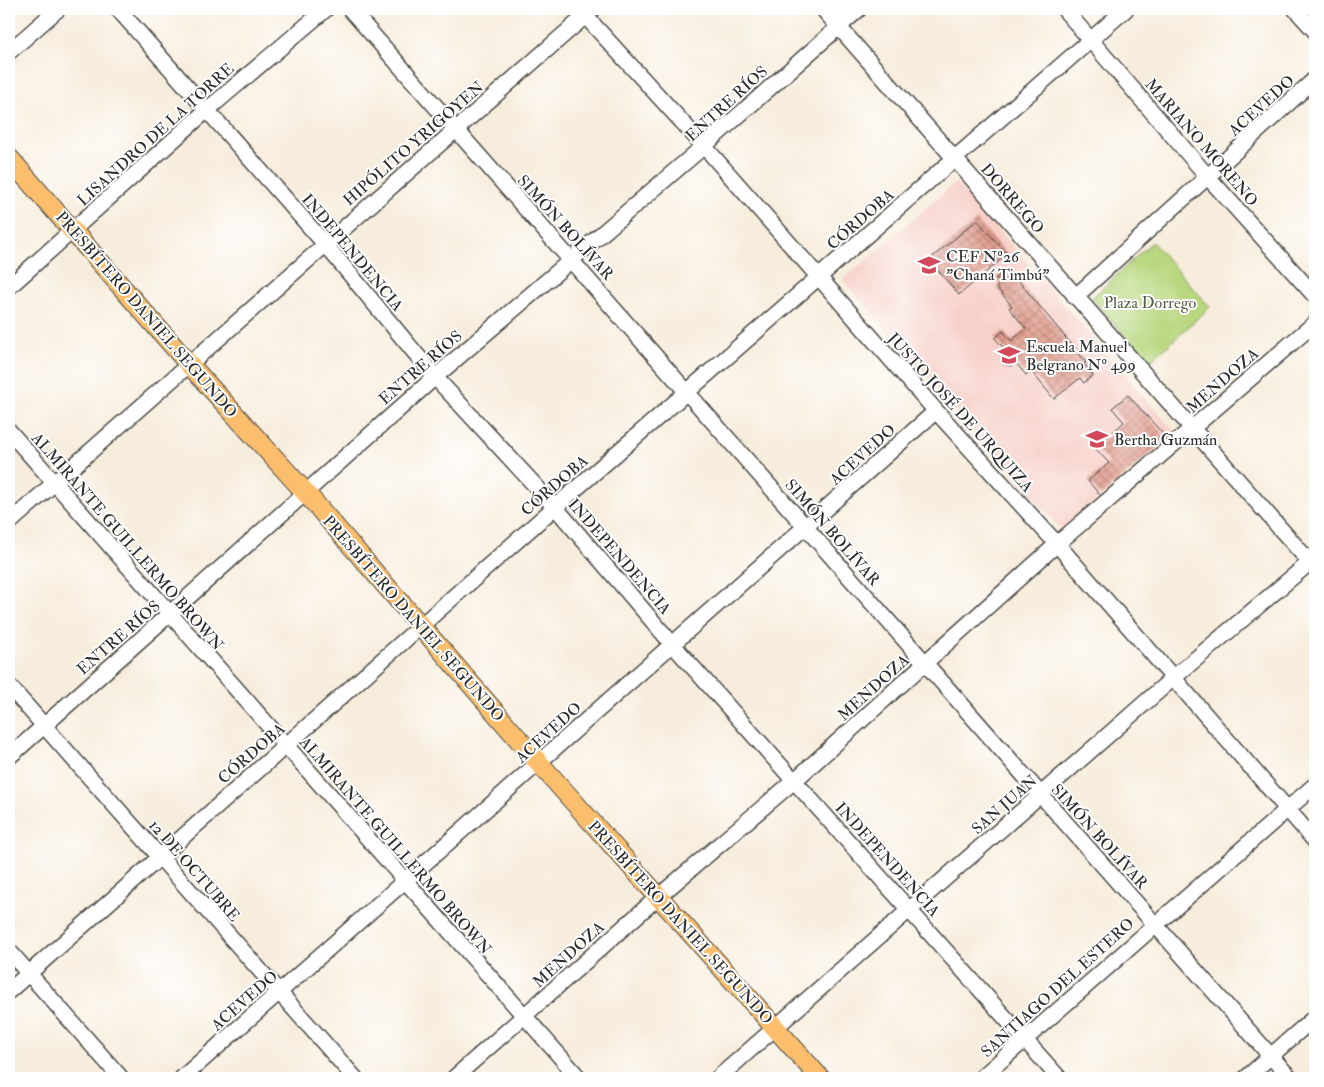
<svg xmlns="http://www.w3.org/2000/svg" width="1324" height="1087" font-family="'IM FELL Double Pica',serif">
  <defs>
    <pattern id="building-cross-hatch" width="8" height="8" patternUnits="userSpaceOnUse" patternTransform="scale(1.25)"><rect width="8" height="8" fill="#e39f90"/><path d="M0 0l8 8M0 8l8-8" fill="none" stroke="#b88276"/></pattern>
  </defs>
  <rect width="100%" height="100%" fill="#fff"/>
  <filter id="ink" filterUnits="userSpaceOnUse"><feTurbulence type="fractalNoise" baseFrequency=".02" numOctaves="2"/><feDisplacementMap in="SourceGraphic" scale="10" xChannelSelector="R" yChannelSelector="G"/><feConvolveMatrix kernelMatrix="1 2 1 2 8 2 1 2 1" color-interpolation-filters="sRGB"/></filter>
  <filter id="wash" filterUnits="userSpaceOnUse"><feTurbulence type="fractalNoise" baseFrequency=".0096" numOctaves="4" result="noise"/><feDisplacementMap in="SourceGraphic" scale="20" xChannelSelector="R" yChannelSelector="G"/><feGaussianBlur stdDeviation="1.12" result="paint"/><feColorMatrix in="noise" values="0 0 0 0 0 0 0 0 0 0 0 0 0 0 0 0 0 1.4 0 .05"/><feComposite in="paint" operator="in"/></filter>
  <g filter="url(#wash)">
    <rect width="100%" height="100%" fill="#f7eddc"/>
    <path fill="#f7d1c9" d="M956,182L1175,432L1062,530L843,280Z"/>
    <path fill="#b8d77e" stroke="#728154" d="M1152,242L1210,307L1149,363L1092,298Z"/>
    <g id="blocks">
      <g fill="url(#building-cross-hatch)">
        <path d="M977,220L1007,254L959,295L929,260Z"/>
        <path d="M1004,271L1014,282L1017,279L1086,362L1084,364L1093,375L1084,383L1080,378L1054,399L1031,371L1026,375L1015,362L1011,366L1003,364L1001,356L1007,352L995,338L1003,331L1011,341L1026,329L1009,308L1012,306L996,287L1000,283L996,278Z"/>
        <path d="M1128,395L1163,434L1153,442L1158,447L1101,496L1088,481L1109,463L1095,448L1124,422L1112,408Z"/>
      </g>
    </g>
  </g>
  <g filter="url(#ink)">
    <use href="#blocks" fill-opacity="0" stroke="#4a4846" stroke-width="1"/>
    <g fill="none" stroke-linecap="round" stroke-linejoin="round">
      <g stroke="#4a4846" stroke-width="18">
        <g id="minor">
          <path d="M118,9L325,244L435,377L555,507L673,645L1059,1078"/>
          <path d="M350,9L1290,1078"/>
          <path d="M579,9L704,146L936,411L1057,544L1315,841"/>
          <path d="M823,9L1315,568"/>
          <path d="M1064,9L1208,177L1315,296"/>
          <path d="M1295,9L1315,31"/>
          <path d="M9,52L58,9"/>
          <path d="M9,287L207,110L326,9"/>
          <path d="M1075,297L1315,79"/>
          <path d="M9,431L579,1078"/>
          <path d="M9,523L593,9"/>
          <path d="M9,686L355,1078"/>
          <path d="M9,757L435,377L704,146L859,9"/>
          <path d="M9,951L121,1078"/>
          <path d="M9,991L555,507L1126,9"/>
          <path d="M182,1078L936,411"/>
          <path d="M454,1078L658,897L794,781L1057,544L1315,323"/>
          <path d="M718,1078L1172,679L1315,558"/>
          <path d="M981,1078L1315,785"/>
          <path d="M1246,1078L1315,1017"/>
        </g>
      </g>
      <g stroke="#4a4846" stroke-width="21">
        <path id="major" d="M9,158L188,363L305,492L539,763L820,1078"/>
      </g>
      <use href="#minor" stroke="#fff" stroke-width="15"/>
      <use href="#major" stroke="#fabe6d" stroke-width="19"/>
    </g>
  </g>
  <defs>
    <g id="school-bare" transform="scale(1.725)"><path d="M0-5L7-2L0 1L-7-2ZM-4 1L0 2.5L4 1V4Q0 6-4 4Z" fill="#d1495b" stroke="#fff" stroke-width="2.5" paint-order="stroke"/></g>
  </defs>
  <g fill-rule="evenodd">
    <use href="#school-bare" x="929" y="265"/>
    <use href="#school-bare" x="1009" y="355"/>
    <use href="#school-bare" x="1097" y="439"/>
  </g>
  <g text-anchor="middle" stroke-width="4" stroke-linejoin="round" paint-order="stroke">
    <g font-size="16" fill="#2b2b2b" stroke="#fff">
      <text transform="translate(726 103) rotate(-42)" y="6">ENTRE RÍOS</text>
      <text transform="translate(1261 105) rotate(-42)" y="6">ACEVEDO</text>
      <text transform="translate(155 134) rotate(-42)" y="6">LISANDRO DE LA TORRE</text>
      <text transform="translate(1202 142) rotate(49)" y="6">MARIANO MORENO</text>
      <text transform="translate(413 143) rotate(-41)" y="6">HIPÓLITO YRIGOYEN</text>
      <text transform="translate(1013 198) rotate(49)" y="6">DORREGO</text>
      <text transform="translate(860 219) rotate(-41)" y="6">CÓRDOBA</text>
      <text transform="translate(566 227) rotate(48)" y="6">SIMÓN BOLÍVAR</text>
      <text transform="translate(353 252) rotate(50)" y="6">INDEPENDENCIA</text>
      <text transform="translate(147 314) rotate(49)" y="6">PRESBÍTERO DANIEL SEGUNDO</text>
      <text transform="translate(420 367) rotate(-41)" y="6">ENTRE RÍOS</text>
      <text transform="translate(1222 380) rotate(-41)" y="6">MENDOZA</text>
      <text transform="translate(961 412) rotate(48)" y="6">JUSTO JOSÉ DE URQUIZA</text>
      <text transform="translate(862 454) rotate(-42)" y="6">ACEVEDO</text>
      <text transform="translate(554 485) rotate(-41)" y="6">CÓRDOBA</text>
      <text transform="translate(833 532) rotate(49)" y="6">SIMÓN BOLÍVAR</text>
      <text transform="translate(128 541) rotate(49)" y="6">ALMIRANTE GUILLERMO BROWN</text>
      <text transform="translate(620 556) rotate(49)" y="6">INDEPENDENCIA</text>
      <text transform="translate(414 618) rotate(49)" y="6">PRESBÍTERO DANIEL SEGUNDO</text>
      <text transform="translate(118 637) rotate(-41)" y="6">ENTRE RÍOS</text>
      <text transform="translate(873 687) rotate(-42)" y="6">MENDOZA</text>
      <text transform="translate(548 732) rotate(-42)" y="6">ACEVEDO</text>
      <text transform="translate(251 753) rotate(-41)" y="6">CÓRDOBA</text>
      <text transform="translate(1004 804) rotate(-41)" y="6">SAN JUAN</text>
      <text transform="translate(1100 836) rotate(48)" y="6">SIMÓN BOLÍVAR</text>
      <text transform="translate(396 845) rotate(49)" y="6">ALMIRANTE GUILLERMO BROWN</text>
      <text transform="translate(888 859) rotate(48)" y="6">INDEPENDENCIA</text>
      <text transform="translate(195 870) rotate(49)" y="6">12 DE OCTUBRE</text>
      <text transform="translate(681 922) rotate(48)" y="6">PRESBÍTERO DANIEL SEGUNDO</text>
      <text transform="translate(568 954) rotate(-42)" y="6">MENDOZA</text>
      <text transform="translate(1057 987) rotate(-42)" y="6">SANTIAGO DEL ESTERO</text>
      <text transform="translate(244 1000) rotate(-41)" y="6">ACEVEDO</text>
    </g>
    <g font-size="16" fill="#2b2b2b" stroke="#fff" text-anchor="start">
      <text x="946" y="262">CEF Nº26<tspan x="946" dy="18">"Chaná Timbú"</tspan></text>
      <text x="1026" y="352">Escuela Manuel<tspan x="1026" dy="18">Belgrano Nº 499</tspan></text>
      <text x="1114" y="445">Bertha Guzmán</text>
    </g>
    <g font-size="16" fill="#555f44" stroke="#fff">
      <text x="1150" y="308">Plaza Dorrego</text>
    </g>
  </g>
  <rect width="1324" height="1087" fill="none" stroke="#fff" stroke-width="30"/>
</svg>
